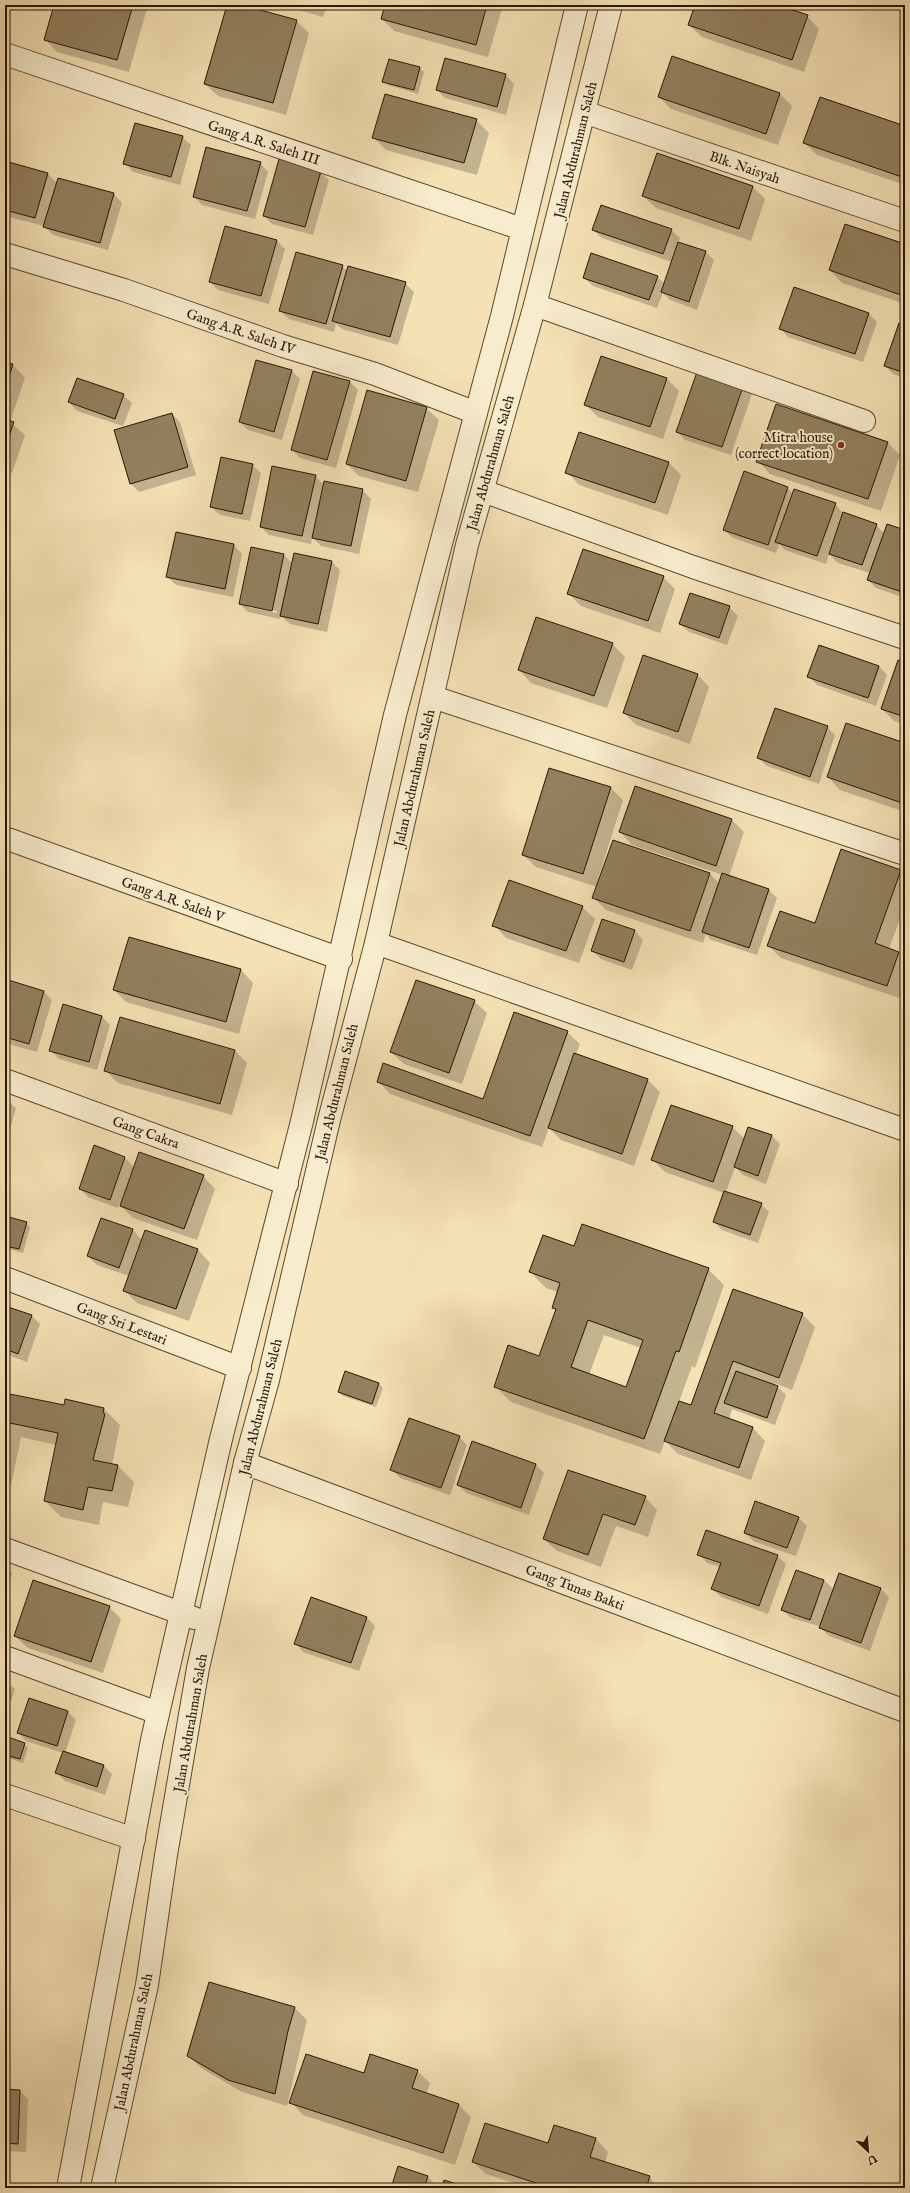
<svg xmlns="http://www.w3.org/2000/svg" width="910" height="2193" font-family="'IM FELL English',serif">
  <rect width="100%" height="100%" fill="#f4e1b4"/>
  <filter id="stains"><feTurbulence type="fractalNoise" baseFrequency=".005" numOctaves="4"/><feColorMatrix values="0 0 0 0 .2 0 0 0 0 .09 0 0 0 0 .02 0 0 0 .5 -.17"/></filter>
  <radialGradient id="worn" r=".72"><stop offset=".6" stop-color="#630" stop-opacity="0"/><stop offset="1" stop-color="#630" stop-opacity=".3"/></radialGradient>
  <g fill="#0003" fill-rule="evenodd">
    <path d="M55,5H148L129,72L57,52L45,39Z"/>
    <path d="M228,5H238L296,21L309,33L286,115L218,96L205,84Z"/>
    <path d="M281,5H308L316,7L315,5H327L323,17Z"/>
    <path d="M386,5H503L488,57L394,31L382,19Z"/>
    <path d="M696,5H774L807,16L819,29L804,72L702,37L689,25Z"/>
    <path d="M446,59L506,75L514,84L506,115L445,98L437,90Z"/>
    <path d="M420,68L424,72L418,94L388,85L384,81Z"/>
    <path d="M780,94L792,106L778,145L671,109L659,97Z"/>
    <path d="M5,97L11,102L5,122Z"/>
    <path d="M476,120L489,133L477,175L386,150L373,137Z"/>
    <path d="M905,127V185L817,155L805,143Z"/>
    <path d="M182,137L191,145L180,185L133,172L125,163Z"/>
    <path d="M658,155L753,187L765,199L751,241L656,208L643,196Z"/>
    <path d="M5,162L47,173L57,183L114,194L122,203L108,250L53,235L44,226L5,216Z"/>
    <path d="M260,163L268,172L255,219L202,205L194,196Z"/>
    <path d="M320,172L329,180L313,235L272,224L264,216Z"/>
    <path d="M593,230H671L680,238L678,243L706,252L714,260L697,310L670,300L663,293L657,308L593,286L584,278L657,277L665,284L672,262L602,238Z"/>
    <path d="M276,240L285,249L269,304L218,290L210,282Z"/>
    <path d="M905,245V304L842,283L830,270Z"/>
    <path d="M342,266L348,272L405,283L414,292L398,345L342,329L336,324L334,332L289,319L280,311Z"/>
    <path d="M869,314L877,322L863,362L788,337L780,328Z"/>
    <path d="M905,326V378L893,374L885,366Z"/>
    <path d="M602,357L667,379L679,391L663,439L598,417L585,404Z"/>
    <path d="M5,363L13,365L25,378L10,422L25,435L12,473L5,471Z"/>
    <path d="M291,370L300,379L282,440L248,430L240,422Z"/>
    <path d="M349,381L358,390L336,468L300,458L292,449Z"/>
    <path d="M744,385L752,394L731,455L685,440L677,431Z"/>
    <path d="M123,395L132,403L123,426L77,411L69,402Z"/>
    <path d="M426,408L439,420L418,492L359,476L347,464Z"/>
    <path d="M172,414L180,422L196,475L139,492L131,484Z"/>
    <path d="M580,433L669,463L681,475L668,515L579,485L567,472Z"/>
    <path d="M888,443L900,455L881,511L770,474L758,461Z"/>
    <path d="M252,465L261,473L250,521L220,515L211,507Z"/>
    <path d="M315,476L324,485L362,490L371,499L359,554L321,546L312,537L311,544L269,535L261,527Z"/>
    <path d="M787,487L793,494L835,504L843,513L876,525L884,533L905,531V598L876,588L868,580L870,573L838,563L829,554L826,564L785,550L779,544L776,553L733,538L724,530Z"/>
    <path d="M177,533L234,545L242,554L233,597L176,585L167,577Z"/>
    <path d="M284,555L293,564L332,562L340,570L327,632L290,624L281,616L280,619L248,612L240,604ZM248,605L277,611V613L248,607Z"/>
    <path d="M663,577L675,589L660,633L581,606L568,593Z"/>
    <path d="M729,607L738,616L727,645L689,632L680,624Z"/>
    <path d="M612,644L625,657L607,708L531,683L519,670Z"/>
    <path d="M905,663V725L894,721L882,709Z"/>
    <path d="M879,666L887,675L876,706L817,685L809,677Z"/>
    <path d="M697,674L709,687L690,744L636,725L624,713Z"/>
    <path d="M827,727L835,735L819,784L767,766L758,758Z"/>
    <path d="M905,744V812L840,790L828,777Z"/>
    <path d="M611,788L623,800L597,882L710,874L720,884L723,875L632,845L620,832L731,819L744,832L729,876L769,890L777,898L757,955L711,940L706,934L703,943L606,910L594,898L597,887L536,867L523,855Z"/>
    <path d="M900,871L905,875V905L889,949L898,952L905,959V988L903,986L899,998L781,958L769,946L816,925Z"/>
    <path d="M582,907L595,919L579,963L506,938L494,925Z"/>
    <path d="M603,920L635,931L643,940L632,970L601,959L592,950Z"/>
    <path d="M129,938L241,970L253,983L239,1034L126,1002L114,990Z"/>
    <path d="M5,980L44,992L52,1000L37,1052L5,1043Z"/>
    <path d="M474,1001L487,1013L462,1084L404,1064L391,1052Z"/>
    <path d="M102,1017L110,1025L97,1070L59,1059L50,1050Z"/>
    <path d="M567,1032L580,1044L576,1054L648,1080L660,1092L634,1166L561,1140L549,1128L542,1147L390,1094L378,1081L483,1100Z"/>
    <path d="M235,1051L247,1063L232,1115L118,1083L105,1070Z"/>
    <path d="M5,1098L16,1108L5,1147Z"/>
    <path d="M732,1127L745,1139L749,1128L772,1136L780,1144L766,1184L743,1175L735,1167L726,1192L761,1204L769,1212L758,1243L722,1230L714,1222L724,1193L665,1172L653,1160Z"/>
    <path d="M95,1147L125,1158L134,1167L203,1176L215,1189L197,1240L133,1218L119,1204L118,1208L88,1197L80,1189Z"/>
    <path d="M5,1217L26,1223L30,1227L23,1253L5,1248Z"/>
    <path d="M102,1219L133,1230L142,1240L198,1250L210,1263L189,1321L137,1303L124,1290L129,1276L97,1265L88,1256Z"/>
    <path d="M575,1247L708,1269L724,1285L695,1368L692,1366L679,1402L691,1406L734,1291L802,1314L815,1327L792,1390L774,1383L786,1395L775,1425L732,1409L729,1420L753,1428L765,1441L751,1480L678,1454L665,1441L660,1454L511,1402L495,1386L539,1357L556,1310L553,1307L558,1292L546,1288L530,1272ZM604,1335L641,1348L627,1388L589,1375Z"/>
    <path d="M5,1307L32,1316L40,1324L27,1362L5,1354Z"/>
    <path d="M346,1372L379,1384L383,1388L376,1407L343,1396L339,1392Z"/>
    <path d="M5,1394L65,1407L104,1409L120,1425L112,1465L118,1466L134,1482L128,1507L103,1502L99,1525L61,1517L45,1501L57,1445L21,1437L11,1485L5,1484Z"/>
    <path d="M459,1437L467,1445L450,1495L400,1478L392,1470Z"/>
    <path d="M536,1465L544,1473L529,1515L466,1493L458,1485Z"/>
    <path d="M569,1471L645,1497L657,1510L648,1537L616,1526L601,1567L557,1551L544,1539Z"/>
    <path d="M798,1517L807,1526L796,1556L753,1541L745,1533Z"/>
    <path d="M699,1554L777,1556L786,1564L768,1614L721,1597L712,1589L720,1567L707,1563Z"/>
    <path d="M5,1566L12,1573L5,1595Z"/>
    <path d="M797,1571L824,1580L834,1590L880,1588L889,1597L870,1651L829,1636L819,1626L791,1618L782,1610Z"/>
    <path d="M109,1607L121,1619L103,1673L28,1648L15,1636Z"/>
    <path d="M367,1618L375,1626L359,1671L303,1652L295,1643Z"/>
    <path d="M5,1680L15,1689L5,1719Z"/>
    <path d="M29,1699L68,1712L76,1720L65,1753L104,1766L112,1774L105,1795L65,1781L57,1773L63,1753L26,1741L18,1732Z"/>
    <path d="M5,1737L24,1744L28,1748L23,1763L5,1757Z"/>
    <path d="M295,2008L307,2020L287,2106L242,2092L201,2068L188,2055Z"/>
    <path d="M417,2071L430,2083L426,2094L459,2105L471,2117L455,2165L303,2115L291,2102L364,2074Z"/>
    <path d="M5,2090L20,2091L28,2099L26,2152L5,2151Z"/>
    <path d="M554,2126L596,2139L608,2152L605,2163L649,2177L660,2188H528L486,2174L473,2162L548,2144Z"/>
    <path d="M428,2177L436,2185L435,2188H392Z"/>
  </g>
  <g fill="#92805e" stroke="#271600" fill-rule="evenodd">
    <path d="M54,5H133L117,60L44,40Z"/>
    <path d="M227,5H242L297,20L273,103L204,84Z"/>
    <path d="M385,5H487L476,45L381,19Z"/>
    <path d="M695,5H777L808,15L792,60L688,25Z"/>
    <path d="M672,56L780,93L766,134L658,97Z"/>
    <path d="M445,58L506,74L497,107L436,90Z"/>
    <path d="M389,59L420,67L414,90L382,82Z"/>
    <path d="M385,94L477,119L464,163L372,138Z"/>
    <path d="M820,97L905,126V178L803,143Z"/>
    <path d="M135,123L183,136L171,177L123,164Z"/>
    <path d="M206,147L261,162L247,211L193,197Z"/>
    <path d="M657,153L753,186L739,229L642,196Z"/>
    <path d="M279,159L321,171L305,227L263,216Z"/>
    <path d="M5,161L48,173L35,218L5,210Z"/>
    <path d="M58,178L114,193L100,243L43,227Z"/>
    <path d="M601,205L672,229L663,254L592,230Z"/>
    <path d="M845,224L905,244V284L901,295L829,270Z"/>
    <path d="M225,226L277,240L261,296L209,282Z"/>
    <path d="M678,242L706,251L689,302L661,292Z"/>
    <path d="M296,252L343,265L326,324L279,311Z"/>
    <path d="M591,253L658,276L649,300L583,278Z"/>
    <path d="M348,266L406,282L390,337L332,321Z"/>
    <path d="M794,287L869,313L855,354L779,329Z"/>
    <path d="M899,323L905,325V373L884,366Z"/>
    <path d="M601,356L667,378L650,427L584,405Z"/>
    <path d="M256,360L292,370L274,432L239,422Z"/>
    <path d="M5,362L13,364L5,389Z"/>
    <path d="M698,369L744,384L722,447L676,432Z"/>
    <path d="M313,371L350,381L327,460L291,450Z"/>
    <path d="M77,378L124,394L115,419L68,402Z"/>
    <path d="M367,390L427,407L406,481L346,464Z"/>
    <path d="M776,404L888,442L868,499L756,462Z"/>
    <path d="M172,413L188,467L130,484L114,430Z"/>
    <path d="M5,419L14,422L5,447Z"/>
    <path d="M579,432L669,462L655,503L565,473Z"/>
    <path d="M221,457L253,464L242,514L210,507Z"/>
    <path d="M272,466L316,475L302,536L260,527Z"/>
    <path d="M744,471L788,487L768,545L723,530Z"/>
    <path d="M324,481L363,489L351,546L312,538Z"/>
    <path d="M794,489L836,503L817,556L775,542Z"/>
    <path d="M843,512L877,524L862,565L829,554Z"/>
    <path d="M887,524L905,530V593L867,580Z"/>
    <path d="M176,532L234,544L225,589L166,577Z"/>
    <path d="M251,547L284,554L272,611L239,604Z"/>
    <path d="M583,549L664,576L648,621L567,594Z"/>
    <path d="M294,553L332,561L318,624L280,616Z"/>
    <path d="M690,593L730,606L719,638L679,624Z"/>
    <path d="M536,617L613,643L594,696L518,670Z"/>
    <path d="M819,645L879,666L868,698L807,677Z"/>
    <path d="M643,655L698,674L678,732L623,713Z"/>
    <path d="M898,660L905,662V717L881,709Z"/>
    <path d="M775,708L828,726L810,777L757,758Z"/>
    <path d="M846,723L905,743V804L827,777Z"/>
    <path d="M549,768L611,787L583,874L522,855Z"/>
    <path d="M635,786L732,819L716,866L619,832Z"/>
    <path d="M613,840L710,873L690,931L592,898Z"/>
    <path d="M841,849L901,870L875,943L899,952L887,986L767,946L780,911L815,923Z"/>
    <path d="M722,873L769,889L749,948L702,932Z"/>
    <path d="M509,880L583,906L566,951L492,926Z"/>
    <path d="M602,919L635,930L624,962L591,951Z"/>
    <path d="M129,937L241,969L226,1022L113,990Z"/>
    <path d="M905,969V986L900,985Z"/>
    <path d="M5,979L44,991L29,1044L5,1037Z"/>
    <path d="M416,980L475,1000L449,1073L390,1052Z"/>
    <path d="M63,1004L102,1016L89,1062L49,1051Z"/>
    <path d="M514,1012L568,1031L530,1136L377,1082L383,1063L483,1099Z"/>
    <path d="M120,1017L235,1050L220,1104L104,1071Z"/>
    <path d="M574,1053L648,1079L622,1154L548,1128Z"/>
    <path d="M5,1097L9,1099L5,1111Z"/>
    <path d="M671,1105L733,1126L713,1182L651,1160Z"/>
    <path d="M748,1127L772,1135L758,1176L734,1167Z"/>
    <path d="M94,1145L125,1157L110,1200L79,1189Z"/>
    <path d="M139,1152L204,1175L184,1229L120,1206Z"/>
    <path d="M724,1191L762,1203L750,1235L713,1222Z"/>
    <path d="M5,1216L27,1222L19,1249L5,1246Z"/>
    <path d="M101,1218L133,1229L119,1268L87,1256Z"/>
    <path d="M582,1224L709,1268L679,1352L676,1351L644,1439L494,1387L508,1345L539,1356L556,1309L552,1308L560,1283L529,1272L543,1235L574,1246ZM588,1320L643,1340L626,1387L571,1367Z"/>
    <path d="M145,1230L198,1249L176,1309L123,1291Z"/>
    <path d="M733,1289L803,1313L779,1378L733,1361L714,1413L753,1427L739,1468L664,1441L679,1401L691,1405Z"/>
    <path d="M5,1306L32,1315L18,1354L5,1349Z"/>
    <path d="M345,1371L379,1383L372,1404L338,1392Z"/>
    <path d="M736,1371L778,1386L767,1418L724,1403Z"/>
    <path d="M5,1393L64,1405L65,1399L104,1408L103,1413L105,1414L93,1460L118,1465L112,1491L88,1487L83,1510L44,1501L58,1433L5,1422Z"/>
    <path d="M409,1418L460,1436L441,1488L390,1470Z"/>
    <path d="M472,1441L536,1464L521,1508L457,1485Z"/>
    <path d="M568,1470L646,1496L635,1525L603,1514L588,1555L543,1539Z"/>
    <path d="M755,1501L799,1517L787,1548L744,1533Z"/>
    <path d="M706,1530L778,1555L759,1606L711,1589L721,1563L697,1555Z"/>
    <path d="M796,1570L824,1580L810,1620L781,1610Z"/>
    <path d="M839,1573L881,1588L861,1643L819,1628Z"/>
    <path d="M33,1580L110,1606L91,1662L14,1636Z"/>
    <path d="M311,1597L367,1617L351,1663L294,1644Z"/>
    <path d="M29,1698L68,1711L57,1746L17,1733Z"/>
    <path d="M5,1736L25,1743L20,1759L5,1755Z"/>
    <path d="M63,1751L104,1765L97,1787L55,1773Z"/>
    <path d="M209,1982L295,2007L288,2031L275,2094L228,2080L187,2056Z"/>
    <path d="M306,2054L364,2073L370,2054L418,2070L412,2088L459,2104L443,2153L289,2103Z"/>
    <path d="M5,2089L20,2090L18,2144L5,2143Z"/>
    <path d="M485,2123L548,2143L554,2125L596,2138L590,2157L650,2176L646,2188H551L472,2162Z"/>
    <path d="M398,2166L428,2176L424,2188H391Z"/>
    <path d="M444,2180L469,2188H442Z"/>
  </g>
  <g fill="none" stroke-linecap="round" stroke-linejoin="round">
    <g stroke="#5a492d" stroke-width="24">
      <g id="minor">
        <path d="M5,54L522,229"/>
        <path d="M584,112L905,221"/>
        <path d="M5,254L124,290L283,346L375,374L476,413"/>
        <path d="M535,305L864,421"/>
        <path d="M483,491L693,567L905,638"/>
        <path d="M433,697L905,854"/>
        <path d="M5,838L341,959"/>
        <path d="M376,943L905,1130"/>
        <path d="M5,1080L287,1184"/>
        <path d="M5,1278L240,1368"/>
        <path d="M245,1463L905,1711"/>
        <path d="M5,1549L194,1618"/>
        <path d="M5,1657L158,1713"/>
        <path d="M5,1795L134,1839"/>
        <path d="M68,2188L152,1740L221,1439L302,1121L395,715L502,316L577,5"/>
        <path d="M102,2188L147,1985L166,1855L198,1668L245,1463L268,1380L329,1120L376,943L467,545L535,305L611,5"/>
      </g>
    </g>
    <use href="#minor" stroke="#f8ecce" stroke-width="22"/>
  </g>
  <circle fill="#8f2418" stroke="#f8ecce" stroke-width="1.5" cx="841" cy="445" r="4"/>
  <g text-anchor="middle" stroke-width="4" stroke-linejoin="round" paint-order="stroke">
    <g font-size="14" fill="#271600" stroke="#f8ecce">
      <text transform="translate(264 142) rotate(18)" y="5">Gang A.R. Saleh III</text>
      <text transform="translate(575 150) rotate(-76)" y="5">Jalan Abdurahman Saleh</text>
      <text transform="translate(745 167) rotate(19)" y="5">Blk. Naisyah</text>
      <text transform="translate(241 331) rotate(19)" y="5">Gang A.R. Saleh IV</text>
      <text transform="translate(490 463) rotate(-74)" y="5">Jalan Abdurahman Saleh</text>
      <text transform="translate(414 778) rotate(-77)" y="5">Jalan Abdurahman Saleh</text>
      <text transform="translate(173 899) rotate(20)" y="5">Gang A.R. Saleh V</text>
      <text transform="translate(336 1092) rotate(-76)" y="5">Jalan Abdurahman Saleh</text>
      <text transform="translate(146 1132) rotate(20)" y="5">Gang Cakra</text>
      <text transform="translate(122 1323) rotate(21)" y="5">Gang Sri Lestari</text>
      <text transform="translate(260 1407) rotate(-76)" y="5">Jalan Abdurahman Saleh</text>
      <text transform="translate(575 1587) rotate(21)" y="5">Gang Tunas Bakti</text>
      <text transform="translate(190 1723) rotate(-80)" y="5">Jalan Abdurahman Saleh</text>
      <text transform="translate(133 2042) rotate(-78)" y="5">Jalan Abdurahman Saleh</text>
    </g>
    <g font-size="14" fill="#271600" stroke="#f8ecce" text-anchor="end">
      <text x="833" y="442">Mitra house<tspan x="833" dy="16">(correct location)</tspan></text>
    </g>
  </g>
  <rect width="910" height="2193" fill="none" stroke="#f4e1b4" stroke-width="20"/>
  <rect x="6" y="6" width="898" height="2181" fill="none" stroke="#271600" stroke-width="2"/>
  <rect x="10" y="10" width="890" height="2173" fill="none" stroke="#271600"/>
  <g transform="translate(868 2151) rotate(154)" stroke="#f8ecce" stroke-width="3" paint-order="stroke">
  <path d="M0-3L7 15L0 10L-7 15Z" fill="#271600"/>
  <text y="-6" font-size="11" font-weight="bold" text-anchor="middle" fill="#271600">U</text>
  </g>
  <rect width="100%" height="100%" filter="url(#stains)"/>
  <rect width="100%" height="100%" fill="url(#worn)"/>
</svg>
